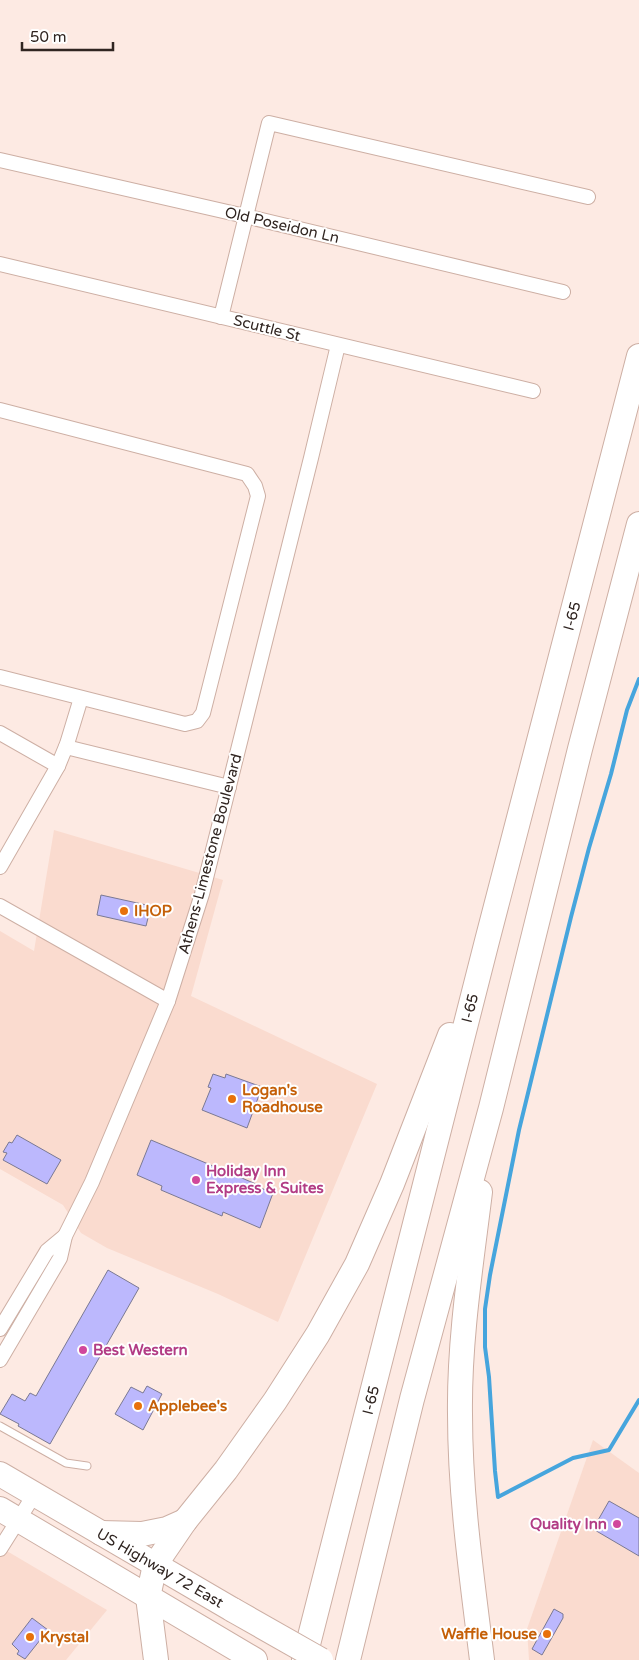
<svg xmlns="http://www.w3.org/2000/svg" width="639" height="1660" font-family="'Varela Round',sans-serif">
  <rect width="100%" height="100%" fill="#fdeae3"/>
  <g fill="#fadbcf">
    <path d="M54,830L223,880L191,996L377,1084L278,1322L218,1294L107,1248L81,1233L63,1205L0,1169V931L34,951Z"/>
    <path d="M593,1440L639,1473V1660H529L527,1629Z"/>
    <path d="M0,1547L107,1610L66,1660H0Z"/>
  </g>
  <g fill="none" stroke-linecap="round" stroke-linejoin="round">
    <path stroke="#46a5dd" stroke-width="4" d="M639,679L627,710L611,774L589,848L571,917L519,1130L490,1275L485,1309V1347L489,1377L495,1471L498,1497L573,1458L609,1450L639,1400"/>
  </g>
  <g fill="#bcb8fd" stroke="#7a7993">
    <path d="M101,895L151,906L146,926L97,915Z"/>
    <path d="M213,1074L225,1078L226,1074L262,1087L247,1128L202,1110L211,1088L208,1087Z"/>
    <path d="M17,1135L61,1160L47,1184L3,1160L7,1153L3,1152L9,1142L12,1143Z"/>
    <path d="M151,1140L256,1184V1186L273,1193L260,1228L223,1212L222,1216L161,1190L162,1186L137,1175Z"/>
    <path d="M108,1270L139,1288L50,1444L18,1426L19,1424L0,1414L12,1394L25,1401L30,1393L36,1396Z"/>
    <path d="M147,1386L162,1394L143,1430L115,1414L131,1387L143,1393Z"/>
    <path d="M609,1501L639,1518V1556L593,1529Z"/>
    <path d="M554,1609L563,1614V1618L542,1655L532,1649Z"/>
    <path d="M32,1618L48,1630L25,1659L17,1654L19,1651L12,1644Z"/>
  </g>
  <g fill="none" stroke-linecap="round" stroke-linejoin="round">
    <g stroke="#cdafa4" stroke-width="9">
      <path id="lane" d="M0,1426L66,1463L87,1466"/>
    </g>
    <g stroke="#cdafa4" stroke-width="16">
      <g id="street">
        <path d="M0,160L245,216L563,292"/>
        <path d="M0,264L533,391"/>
        <path d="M221,317L269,123L588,197"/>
        <path d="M0,410L247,474L255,486L258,496L203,713L197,721L185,724L0,677"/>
        <path d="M0,733L58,766"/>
        <path d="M66,747L229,787"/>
        <path d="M0,867L58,766L67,744L81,698"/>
        <path d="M0,906L168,1001"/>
        <path d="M0,1329L47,1251L65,1236"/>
        <path d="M0,1360L60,1258L65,1236L92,1182L168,1001L202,894L311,458L338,345"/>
        <path d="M0,1549L34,1495"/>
      </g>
    </g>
    <g stroke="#cdafa4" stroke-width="26">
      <g id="highway">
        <path d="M480,1192C471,1265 459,1340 460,1414C460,1497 472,1578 482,1660"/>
        <path d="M0,1474L233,1610"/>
        <path d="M0,1509L255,1660"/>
        <path d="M101,1533L142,1534L167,1529L185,1521"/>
        <path d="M156,1660L148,1597L155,1565L185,1521L226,1470L275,1401L318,1334L357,1264L392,1184L450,1035"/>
        <path d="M304,1660L487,941L639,356"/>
        <path d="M348,1660L412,1399L491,1108L580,749L639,524"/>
      </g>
    </g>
    <use href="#lane" stroke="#fff" stroke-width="7"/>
    <use href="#street" stroke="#fff" stroke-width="14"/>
    <use href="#highway" stroke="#fff" stroke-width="24"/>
    <g stroke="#cdafa4" stroke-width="26" stroke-linecap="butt">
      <path id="highway-bridge" d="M233,1610L321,1660"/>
    </g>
    <use href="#highway-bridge" stroke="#fff" stroke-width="24"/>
  </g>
  <g fill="#e8710a" stroke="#fff" stroke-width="2">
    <circle cx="124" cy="911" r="5"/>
    <circle cx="232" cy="1099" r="5"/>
    <circle cx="138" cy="1406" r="5"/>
    <circle cx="547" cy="1634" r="5"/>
    <circle cx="30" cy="1637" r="5"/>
  </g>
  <g fill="#d1479c" stroke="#fff" stroke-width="2">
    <circle cx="196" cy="1180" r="5"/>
    <circle cx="83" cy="1350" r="5"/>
    <circle cx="617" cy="1524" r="5"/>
  </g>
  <g text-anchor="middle" stroke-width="4" stroke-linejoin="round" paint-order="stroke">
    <g font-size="15" fill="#302521" stroke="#fff">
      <text transform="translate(282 225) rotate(13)" y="5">Old Poseidon Ln</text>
      <text transform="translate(267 328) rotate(14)" y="5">Scuttle St</text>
      <text transform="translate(572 616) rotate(-75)" y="5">I-65</text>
      <text transform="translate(210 854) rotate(-75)" y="5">Athens-Limestone Boulevard</text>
      <text transform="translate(470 1008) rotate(-76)" y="5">I-65</text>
      <text transform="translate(371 1400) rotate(-76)" y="5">I-65</text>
      <text transform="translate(160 1568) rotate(30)" y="5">US Highway 72 East</text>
    </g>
    <g font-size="15" font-weight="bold" fill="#c56008" stroke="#fff" text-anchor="start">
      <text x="134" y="916">IHOP</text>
      <text x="242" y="1095">Logan's<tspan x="242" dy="17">Roadhouse</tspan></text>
      <text x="148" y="1411">Applebee's</text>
      <text x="537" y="1639" text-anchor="end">Waffle House</text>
      <text x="40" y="1642">Krystal</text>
    </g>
    <g font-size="15" font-weight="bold" fill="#b23c85" stroke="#fff" text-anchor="start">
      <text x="206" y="1176">Holiday Inn<tspan x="206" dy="17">Express &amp; Suites</tspan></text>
      <text x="93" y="1355">Best Western</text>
      <text x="607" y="1529" text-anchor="end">Quality Inn</text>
    </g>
  </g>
  <path d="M22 42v8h91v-8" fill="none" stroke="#302521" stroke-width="2.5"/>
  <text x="30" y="42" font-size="15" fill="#302521" stroke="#ffffff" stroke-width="4" paint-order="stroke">50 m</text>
</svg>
